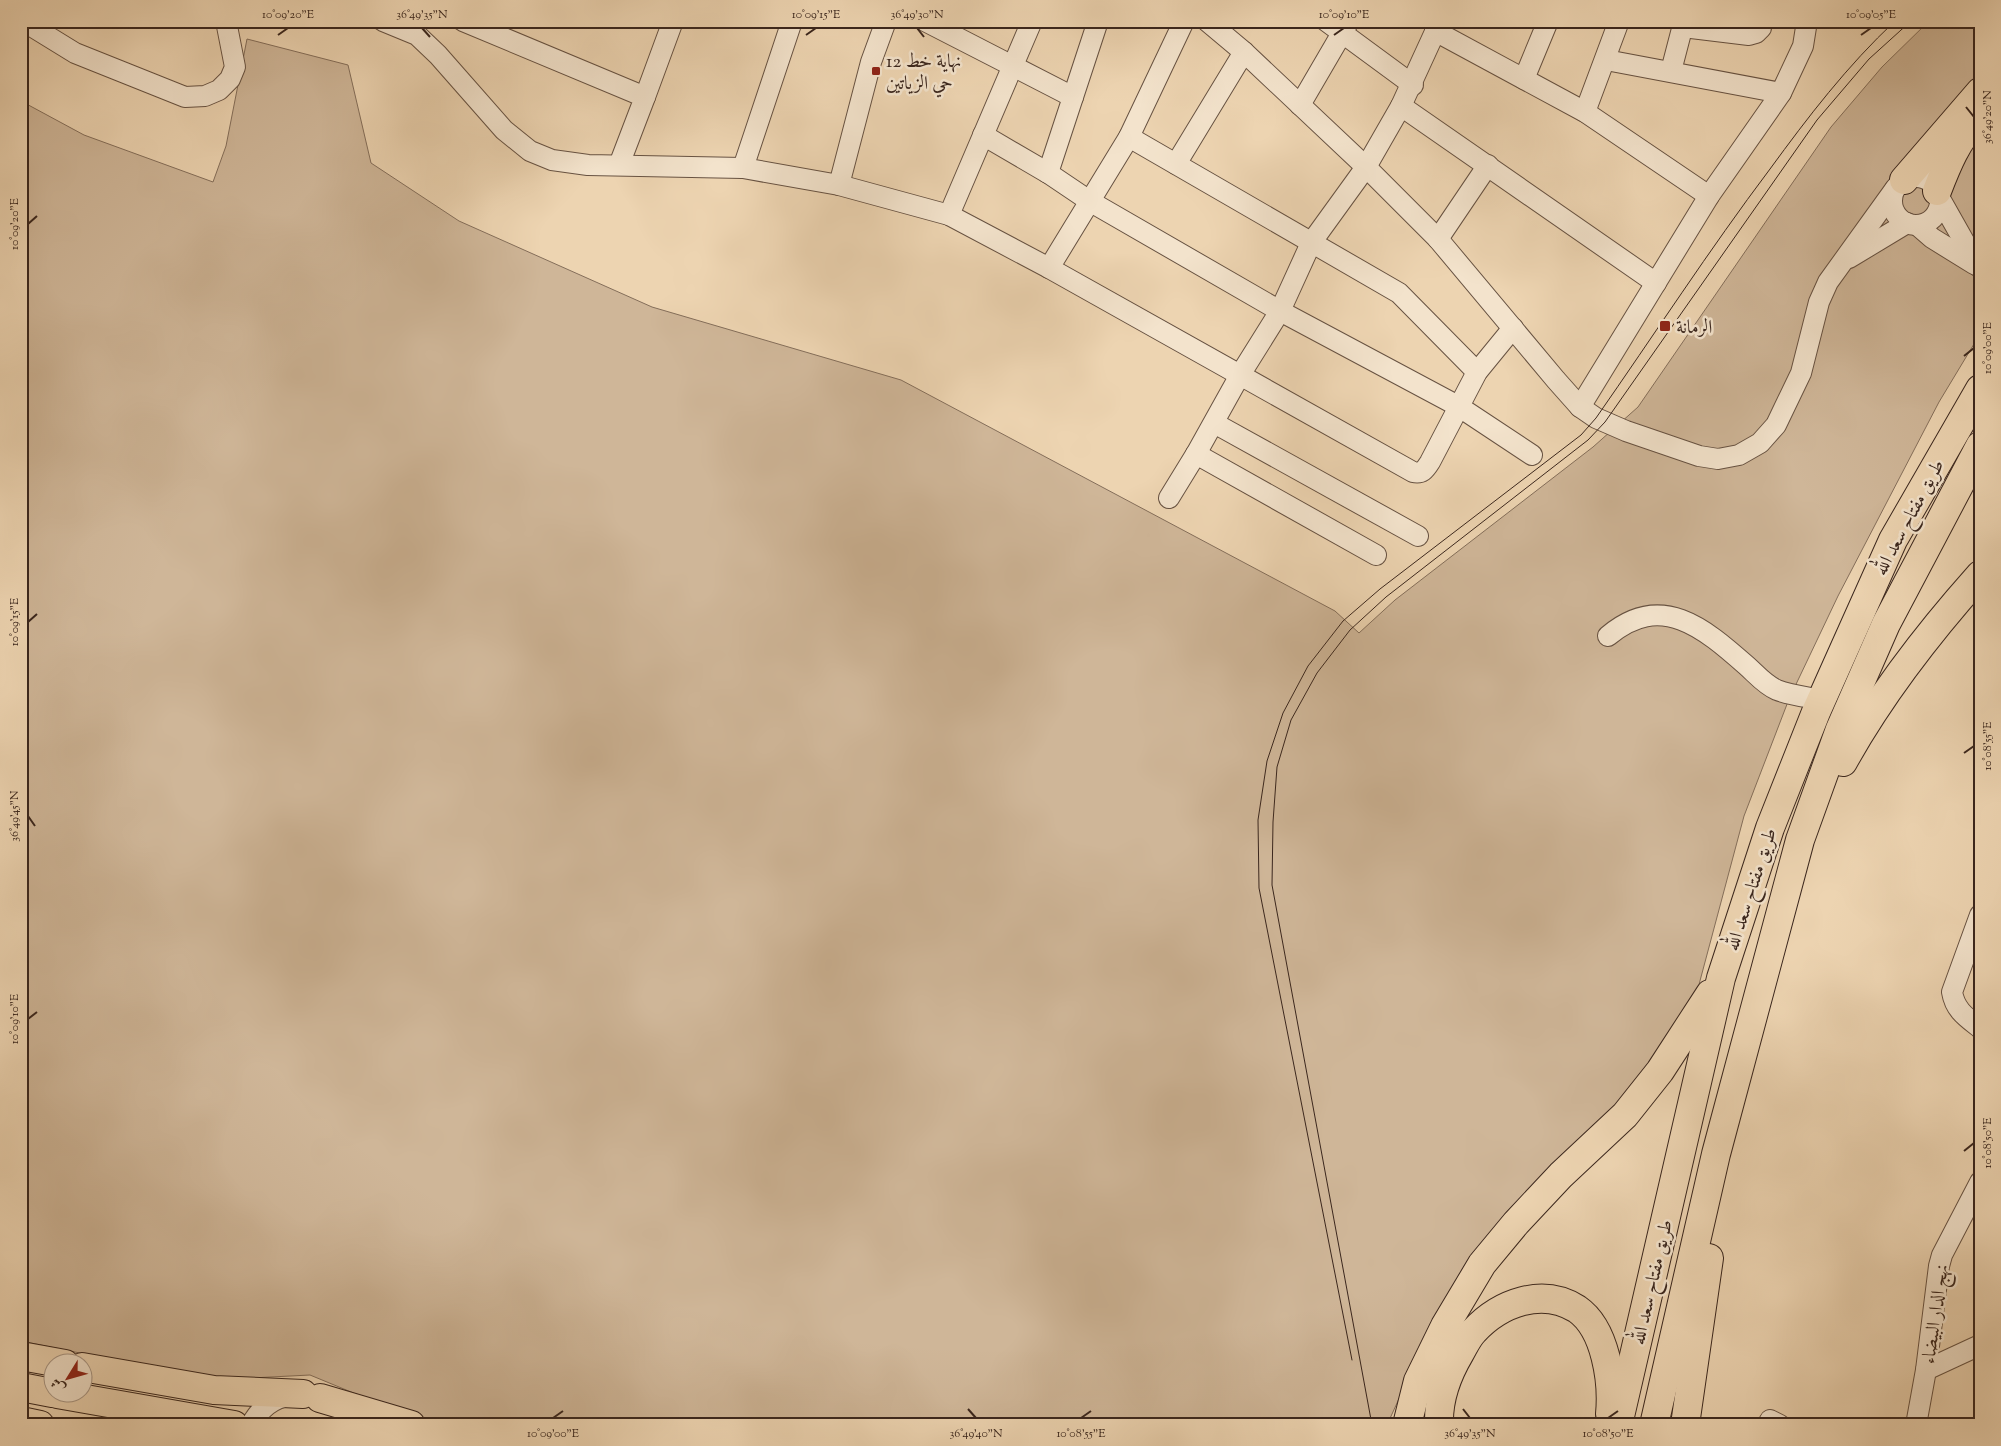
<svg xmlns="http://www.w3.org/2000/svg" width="2001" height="1446" font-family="'Sorts Mill Goudy',Amiri,serif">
  <rect width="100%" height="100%" fill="#edd4b1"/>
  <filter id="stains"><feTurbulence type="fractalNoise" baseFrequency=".004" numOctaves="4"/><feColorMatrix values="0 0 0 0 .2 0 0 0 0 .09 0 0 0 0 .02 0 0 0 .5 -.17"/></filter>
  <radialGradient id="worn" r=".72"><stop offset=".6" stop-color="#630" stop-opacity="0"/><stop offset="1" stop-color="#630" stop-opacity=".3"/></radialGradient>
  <path fill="#cfb698" stroke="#846e5a" d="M1929,21H1980V334L1939,402L1838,596L1789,699L1744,816L1697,992L1627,1105L1501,1234L1408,1379L1387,1425H447L414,1418L310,1375L212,1380L21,1341V101L84,135L213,182L226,146L247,39L348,65L371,163L459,221L652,307L901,380L1335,611L1359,633L1395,600L1593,447L1638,407L1831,127L1882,67Z"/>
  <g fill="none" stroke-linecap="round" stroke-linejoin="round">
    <g stroke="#675242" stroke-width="22">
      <g id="minor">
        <path d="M23,21L75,53L185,97L205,96L219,90L230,79L235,67L226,21"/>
        <path d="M383,21L417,35L438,55L504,130L530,151L552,160L588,165L743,168L839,185L949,215L1049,268L1413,472C1422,474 1425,470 1430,462L1477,372L1513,328"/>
        <path d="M463,21L645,97L619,165"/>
        <path d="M925,21L1073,97"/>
        <path d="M1207,21L1244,52L1366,167L1438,239L1556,380L1580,407L1596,418L1626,431L1699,456L1718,459L1739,455L1760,443L1776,425L1801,373L1819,302L1828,282L1895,189"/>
        <path d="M1326,21L1413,85"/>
        <path d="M1683,27L1749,35L1756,33L1761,28V21"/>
        <path d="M1435,31L1585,112L1709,196"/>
        <path d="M1606,60L1781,93"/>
        <path d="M1671,71L1684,21"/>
        <path d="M1524,79L1548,21"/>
        <path d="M645,97L673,21"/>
        <path d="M1300,105L1349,21"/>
        <path d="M1401,106L1656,283"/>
        <path d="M1585,112L1619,21"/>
        <path d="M983,135L1048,173L1091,202L1280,311L1458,406L1532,455"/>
        <path d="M1129,137L1399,293L1477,372"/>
        <path d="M1176,164L1244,52"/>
        <path d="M743,168L792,21"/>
        <path d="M1048,173L1098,21"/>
        <circle cx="1916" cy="201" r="24"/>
        <path d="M839,185L871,62L886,21"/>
        <path d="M1939,197L1978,266"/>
        <path d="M949,215L1032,21"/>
        <path d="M1917,225L1932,238L1974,264"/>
        <path d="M1438,239L1488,165"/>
        <path d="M1849,258L1907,223"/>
        <path d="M1049,268L1129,137L1184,21"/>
        <path d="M1580,407L1709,196L1781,93L1803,46L1807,21"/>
        <path d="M1214,423L1418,536"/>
        <path d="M1196,454L1376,555"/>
        <path d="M1169,498L1196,454L1240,375L1280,311L1311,243L1366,167L1401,106L1440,21"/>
        <path d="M1608,636C1661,591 1704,628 1747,666C1756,674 1765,685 1777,690C1790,695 1807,697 1822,700"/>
        <path d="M1980,915L1952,992C1955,1010 1966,1017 1980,1028"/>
        <path d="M1926,1370L1980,1345"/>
        <path d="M251,1425C259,1410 273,1397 290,1396"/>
        <path d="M1768,1425L1770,1420L1780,1425"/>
        <path d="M1916,1425L1926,1370L1939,1266L1942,1255L1980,1182"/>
      </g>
    </g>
    <g stroke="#3a261d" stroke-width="30">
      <g id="highway">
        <path d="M1904,180L1980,92"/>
        <path d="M1937,191C1947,165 1957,140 1977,119"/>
        <path d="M1843,762C1879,697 1930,631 1980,575"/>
        <path d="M21,1356L65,1364"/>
        <path d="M82,1367L214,1390L303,1394"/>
        <path d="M21,1387L52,1393"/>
        <path d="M57,1394L234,1425"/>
        <path d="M320,1398L411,1425"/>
        <path d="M21,1421L40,1425"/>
        <path d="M1407,1425L1418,1381L1445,1326L1482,1264L1516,1223L1561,1175L1625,1115L1660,1071L1710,994"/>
        <path d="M1439,1425C1438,1399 1447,1375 1460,1353C1464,1346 1468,1337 1474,1331C1500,1303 1542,1287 1577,1309C1606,1329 1613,1382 1610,1414"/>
        <path d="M1618,1425L1721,978L1770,828L1816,712L1893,540L1980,389"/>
        <path d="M1654,1425L1716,1154L1800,840L1840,729L1886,624L1980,446"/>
        <path d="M1685,1425L1709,1258"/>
      </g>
    </g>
    <use href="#minor" stroke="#f3e3cc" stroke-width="20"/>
    <use href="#highway" stroke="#edd4b1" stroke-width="28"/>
    <g stroke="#3a261d" stroke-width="1">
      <path d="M1352,1360L1259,888L1258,820L1267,761L1283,713L1308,666L1343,621L1380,589L1581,435L1596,418C1654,335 1709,250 1770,169C1808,117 1847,66 1895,21"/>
      <path d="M1372,1425L1272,885L1273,822L1277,767L1291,720L1317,673L1350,630L1386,597L1588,440L1605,422L1817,120L1869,59L1911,21"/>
    </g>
  </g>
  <path fill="none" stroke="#3a261d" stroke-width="2" d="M422,28L430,37M917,28L924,37M278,35L288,28M806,35L816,28M1334,35L1344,28M1861,35L1871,28M1966,107L1974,117M28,224L37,216M1964,356L1974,348M28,622L37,614M1964,753L1974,746M28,816L35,826M28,1019L37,1012M1964,1151L1974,1143M968,1409L976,1418M1463,1409L1470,1418M553,1418L563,1411M1081,1418L1091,1411M1608,1418L1618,1411"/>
  <g fill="#8f2418" stroke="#f3e3cc" stroke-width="2">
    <rect x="871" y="66" width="10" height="10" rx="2.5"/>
    <rect x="1659" y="320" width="12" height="12" rx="2.5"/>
  </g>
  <g text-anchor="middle" stroke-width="5" stroke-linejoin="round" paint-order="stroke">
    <g font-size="19" fill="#3a261d" stroke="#f3e3cc" text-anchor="start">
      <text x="886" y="67">نهاية خط 12<tspan x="886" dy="22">حي الزياتين</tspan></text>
      <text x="1676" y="333">الرمانة</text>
    </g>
    <g font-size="19" fill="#3a261d" stroke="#f3e3cc">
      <text transform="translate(1908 517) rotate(-62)" y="7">طريق مفتاح سعد الله</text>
      <text transform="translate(1750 889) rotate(-72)" y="7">طريق مفتاح سعد الله</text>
      <text transform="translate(1651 1282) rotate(-77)" y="7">طريق مفتاح سعد الله</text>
      <text transform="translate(1934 1314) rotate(-82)" y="7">نهج الدار البيضاء</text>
    </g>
  </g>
  <rect width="2001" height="1446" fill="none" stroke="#edd4b1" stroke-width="55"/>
  <g transform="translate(68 1378) rotate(233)"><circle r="24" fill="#f3e3cc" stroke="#a99786"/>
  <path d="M0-4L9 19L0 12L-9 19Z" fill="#8f2418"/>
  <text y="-8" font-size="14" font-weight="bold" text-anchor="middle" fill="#3a261d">ش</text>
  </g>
  <rect x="28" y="28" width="1946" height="1390" fill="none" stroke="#3a261d" stroke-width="2"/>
  <g font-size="12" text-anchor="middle" fill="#3a261d">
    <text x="288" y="18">10°09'20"E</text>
    <text x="422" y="18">36°49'35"N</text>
    <text x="816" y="18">10°09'15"E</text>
    <text x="917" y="18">36°49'30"N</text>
    <text x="1344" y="18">10°09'10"E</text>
    <text x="1871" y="18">10°09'05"E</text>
    <text transform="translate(1987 117) rotate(-90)" y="4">36°49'20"N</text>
    <text transform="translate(14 224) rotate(-90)" y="4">10°09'20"E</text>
    <text transform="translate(1987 348) rotate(-90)" y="4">10°09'00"E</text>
    <text transform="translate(14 622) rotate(-90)" y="4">10°09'15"E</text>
    <text transform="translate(1987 746) rotate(-90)" y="4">10°08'55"E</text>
    <text transform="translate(14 816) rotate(-90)" y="4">36°49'45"N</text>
    <text transform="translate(14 1019) rotate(-90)" y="4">10°09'10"E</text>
    <text transform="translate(1987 1143) rotate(-90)" y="4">10°08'50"E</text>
    <text x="553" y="1437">10°09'00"E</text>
    <text x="976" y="1437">36°49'40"N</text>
    <text x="1081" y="1437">10°08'55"E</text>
    <text x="1470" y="1437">36°49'35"N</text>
    <text x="1608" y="1437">10°08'50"E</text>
  </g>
  <rect width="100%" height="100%" filter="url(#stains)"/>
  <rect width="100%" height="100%" fill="url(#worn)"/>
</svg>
